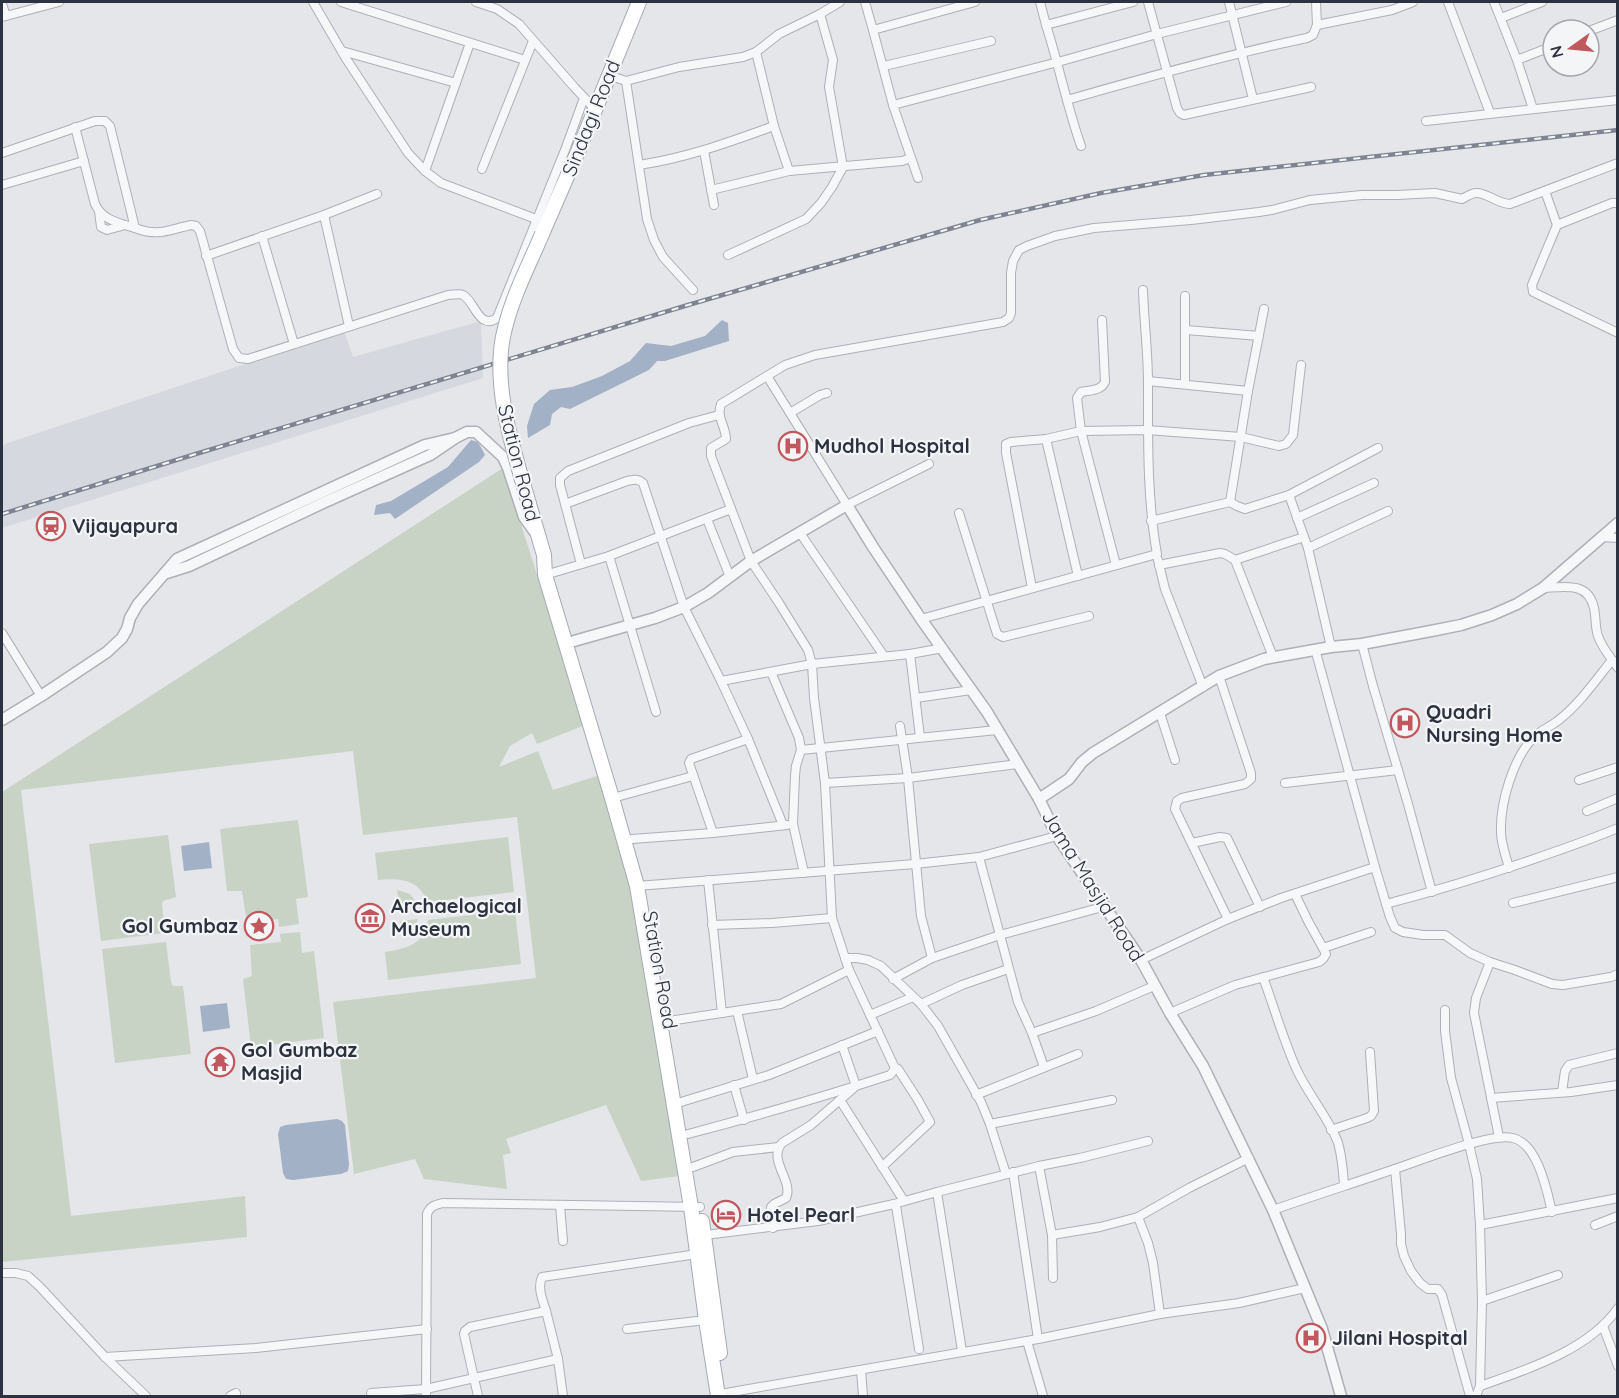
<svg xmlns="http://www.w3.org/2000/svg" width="1619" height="1398" font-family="Quicksand,sans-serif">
  <rect width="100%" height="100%" fill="#e4e6ea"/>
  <path fill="#d6d8df" d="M481,321L483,378L2,528V445L344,331L353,357Z"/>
  <g fill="#c8d3c6">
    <path d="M503,468L585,725L537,744L532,733L510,746L499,767L538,751L553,790L600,775L629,879L679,1176L641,1181L606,1105L506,1139L511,1153L503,1155L507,1189L424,1179L415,1159L354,1174L333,1002L536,978L517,817L363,835L353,751L21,790L71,1216L245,1196L247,1237L2,1262V792Z"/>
    <path d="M298,820L308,897L296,899L299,924L279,927L278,919L247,923L242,891H227L220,829Z"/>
    <path d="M168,835L176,897L163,901L162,904L165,933L101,941L89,844Z"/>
    <path d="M508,837L514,892L427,902C420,879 398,878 378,880L375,853Z"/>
    <path d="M397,890L410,894L417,904L399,906Z"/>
    <path d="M515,910L521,964L388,980L385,952C405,949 426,944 428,920Z"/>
    <path d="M418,919L413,932L402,938L400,921Z"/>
    <path d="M300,932L302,953L314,951L324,1038L251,1047L243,979L252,976L250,945L281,942L280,934Z"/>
    <path d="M166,942L171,982L173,986H183L191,1054L115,1063L102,949Z"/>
  </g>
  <g fill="#a3b1c6">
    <path d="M722,320L728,323L729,341L665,361H657L649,370L570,409L561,407L552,414L550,425L528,438L527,426L534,404L550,390L572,387L602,376L630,361L646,343L671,346L705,336Z"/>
    <path d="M471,440L478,442L485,455L479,462L395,519L390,513L374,515L376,505L391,501L448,467Z"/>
    <path d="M209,842L212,868L184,871L181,846Z"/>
    <path d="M227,1003L230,1028L203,1032L200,1006Z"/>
    <path d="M337,1119L342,1121L345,1125L349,1164L348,1171L341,1174L293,1180L286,1179L283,1173L278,1134L280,1127L286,1125Z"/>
  </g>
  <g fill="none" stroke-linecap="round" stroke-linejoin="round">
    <g stroke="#adb0b7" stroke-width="10">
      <g id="minor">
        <path d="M313,2L345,57L408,153L425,171L441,183L536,219"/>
        <path d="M341,2L525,60"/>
        <path d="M476,2L497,9L519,24L575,88L595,109"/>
        <path d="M865,2L873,30L975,2"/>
        <path d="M1040,2L1046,25L1133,2"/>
        <path d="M1148,2L1177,108L1180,113L1184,115L1311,87"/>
        <path d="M1229,2L1253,99"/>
        <path d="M1448,2L1490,113"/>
        <path d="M1494,2L1517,60L1533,109"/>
        <path d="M2,4L6,16"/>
        <path d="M2,17L59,2"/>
        <path d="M1501,18L1542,2"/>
        <path d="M1046,25C1059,65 1067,107 1081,146"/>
        <path d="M1317,25L1392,10L1413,2"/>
        <path d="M873,30L893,105L918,178"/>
        <path d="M1589,31L1618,20"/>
        <path d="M342,51L456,83"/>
        <path d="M756,52L774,126L789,171"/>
        <path d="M1517,60L1553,46"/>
        <path d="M884,66L991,41"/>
        <path d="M608,75L626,81L679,67L743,57L756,52L779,34L820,14L840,2"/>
        <path d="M626,81L647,219L654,240L663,257L693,290"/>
        <path d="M1067,100C1147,77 1226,55 1307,38L1313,35L1317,25L1316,2"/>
        <path d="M893,105L1058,62L1157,34L1286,2"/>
        <path d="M1426,121L1618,100"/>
        <path d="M75,127L95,204C102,220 119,223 135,228"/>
        <path d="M704,151L714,205"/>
        <path d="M2,153L95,121H105L110,126L135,228C158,237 168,230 191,225L196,226L200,231L233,349L239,358L248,359L448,295C453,295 459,293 463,295C474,300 479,331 497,318L565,150L584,98"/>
        <path d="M639,165C687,158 729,142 774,126"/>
        <path d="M482,169L533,41"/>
        <path d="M425,171L470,43"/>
        <path d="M2,185L84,161"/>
        <path d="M711,190L789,171L902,161L911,158"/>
        <path d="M1545,191L1557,225L1532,285L1533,292L1618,333"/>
        <path d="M99,211L101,227L107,230L125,225"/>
        <path d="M324,215L349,326"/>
        <path d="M1557,225L1612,203H1618"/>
        <path d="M262,236L294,344"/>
        <path d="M728,255L806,219L821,203L832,187L843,167L829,87L833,60L820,14"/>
        <path d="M206,256L324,215L377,194"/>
        <path d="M1185,296V384"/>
        <path d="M1102,320L1105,382C1101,391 1090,390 1081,392L1077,398L1081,431L1116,565"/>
        <path d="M1186,330L1259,336"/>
        <path d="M767,376L847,505L929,464"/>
        <path d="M1148,381L1248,391"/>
        <path d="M790,413L820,395L827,393"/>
        <path d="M1046,439L1078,576"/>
        <path d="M1289,495L1308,548L1331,647"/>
        <path d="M1230,502L1237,506L1245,509L1289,495L1378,448"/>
        <path d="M565,504L627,481C633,480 637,478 643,483L684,607L721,681L748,739L783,825"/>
        <path d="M959,513L997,634L1003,637L1089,616"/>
        <path d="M1297,518L1374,483"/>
        <path d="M707,519L730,577"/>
        <path d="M1151,521L1230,502L1248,391L1264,309"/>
        <path d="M800,533L884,656"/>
        <path d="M1602,537L1618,538"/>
        <path d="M1308,548L1388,511"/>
        <path d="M609,556L656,712"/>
        <path d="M1158,560L1165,589L1203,687"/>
        <path d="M1235,560L1273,657"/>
        <path d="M581,564L560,485V478L568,471L689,423L719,415"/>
        <path d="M1159,565L1220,553L1225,554L1235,560L1304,537"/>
        <path d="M545,575L609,556L731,509"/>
        <path d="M1032,588L1006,453V444L1011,442L1046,439L1081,431L1147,430L1241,437L1279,446L1286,444L1293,435L1301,365"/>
        <path d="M1543,588C1564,587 1588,581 1594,608C1596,617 1595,627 1598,636C1602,648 1611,658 1618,668"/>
        <path d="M921,619L1157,554C1147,498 1148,440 1148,383C1148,352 1144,321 1143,290"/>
        <path d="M2,633L41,696"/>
        <path d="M1362,644L1373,686L1408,804L1432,892"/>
        <path d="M1315,649L1375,867L1390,917L1395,928L1403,932L1423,935H1445L1470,953L1490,962L1515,970L1552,984L1563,985L1611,977L1618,974"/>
        <path d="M910,654L920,737"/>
        <path d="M771,672L799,738L801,750L796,766L795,776L793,824L804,873"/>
        <path d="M1219,676L1251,773V779L1245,784L1182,798L1177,801L1175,809L1228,919"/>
        <path d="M721,681L812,664L910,654L943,648"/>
        <path d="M916,698L971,690"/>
        <path d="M1160,713L1175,760"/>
        <path d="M900,726L908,778L921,916L932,958"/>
        <path d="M801,750L997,730"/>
        <path d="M1579,780L1618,767"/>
        <path d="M825,783L908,778L1018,764"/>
        <path d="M1285,783L1398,770"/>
        <path d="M620,796L693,776"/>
        <path d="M1587,811L1618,798"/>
        <path d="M713,833L689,763L691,759L748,739"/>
        <path d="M632,839L713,833L787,825"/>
        <path d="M1192,843L1220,837L1227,838L1260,907"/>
        <path d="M979,857L1018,1002L1032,1033L1044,1067"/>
        <path d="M1509,868C1506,856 1501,844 1501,832C1500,803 1513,758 1534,737C1541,730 1552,726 1560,719C1580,703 1596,680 1612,660"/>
        <path d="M708,880L722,1013"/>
        <path d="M637,886L915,864L979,857L1057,836"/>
        <path d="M1295,894L1308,921L1323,948L1371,932"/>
        <path d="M1513,903L1618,877"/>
        <path d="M1386,904C1435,891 1484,876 1531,860C1560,850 1589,840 1618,828"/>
        <path d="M712,925L772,923L832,918"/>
        <path d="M845,958H857L868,960L881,966L921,1004L938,1026L981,1102L990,1124L1006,1174"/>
        <path d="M1141,960L1228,919L1281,898L1375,867"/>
        <path d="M1490,962L1476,998L1474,1013L1499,1137"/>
        <path d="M1263,977C1274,1007 1283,1039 1296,1068C1307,1093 1326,1114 1337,1140C1342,1154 1343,1170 1344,1185"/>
        <path d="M893,979L932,958L1000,935L1106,906"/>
        <path d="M921,1004L962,985L1008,969"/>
        <path d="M1445,1010V1031L1451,1078L1469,1144L1477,1179L1480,1225L1482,1301L1480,1386L1476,1396"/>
        <path d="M737,1011L753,1079"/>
        <path d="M1170,1013L1235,985L1319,962L1323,959L1326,954L1323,948"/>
        <path d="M870,1015L913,997"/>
        <path d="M669,1021L781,1004L849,970"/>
        <path d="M1032,1033L1096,1011L1154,986"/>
        <path d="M734,1085L744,1120"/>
        <path d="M1562,1092L1565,1071L1569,1065L1618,1053"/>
        <path d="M976,1095L1078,1054"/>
        <path d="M1491,1098L1571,1092L1618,1085"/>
        <path d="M840,1100L904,1201"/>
        <path d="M681,1102L769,1075L878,1031"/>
        <path d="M990,1124L1112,1100"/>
        <path d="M1331,1130L1367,1118L1371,1116L1374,1111L1370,1052"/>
        <path d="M688,1134C756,1116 823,1097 890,1075L894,1070V1066L849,970L832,918L825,783L814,698L812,664L808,650L779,603L751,561L711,456V448L726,439C726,427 716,417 721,404L785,365L815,355L1003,322L1009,318L1011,313V273L1013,261L1019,250L1027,246L1055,236L1094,228L1191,220L1259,212L1272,210L1310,200L1362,195H1397L1435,193L1462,199C1466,197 1471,193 1476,193C1486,192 1498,204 1510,204L1618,163"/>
        <path d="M1039,1166L1052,1235L1053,1278"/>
        <path d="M693,1167L733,1152L779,1147"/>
        <path d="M882,1167L930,1122L918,1100L898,1069"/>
        <path d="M1395,1169L1401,1234V1244L1404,1256L1411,1271L1420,1283L1428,1289H1438L1442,1295L1470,1396"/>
        <path d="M1013,1172L1038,1339"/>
        <path d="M937,1192L962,1351"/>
        <path d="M894,1204L896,1206L919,1349"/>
        <path d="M560,1205L563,1241"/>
        <path d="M1273,1210C1313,1196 1354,1183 1395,1169C1419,1161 1491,1132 1513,1138C1538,1144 1547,1191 1552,1212"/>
        <path d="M1138,1217L1148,1243L1153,1263L1160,1314"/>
        <path d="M1480,1225L1618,1198"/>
        <path d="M1595,1225L1618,1216"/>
        <path d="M773,1228L771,1207L774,1204L786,1198C794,1181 767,1160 782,1143L811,1125L856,1086L842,1045"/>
        <path d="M705,1235L818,1221L894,1204L937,1192L1039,1166L1080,1158L1148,1141"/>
        <path d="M1052,1235L1100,1227L1138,1217L1189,1188L1249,1158"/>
        <path d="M2,1273H16L28,1276L40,1287L105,1357L146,1396"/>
        <path d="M1482,1301L1558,1275"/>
        <path d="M546,1311C543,1301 537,1288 542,1277L697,1254"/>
        <path d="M1603,1326L1618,1366"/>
        <path d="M627,1329L706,1320"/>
        <path d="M1027,1341L1043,1396"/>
        <path d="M105,1357L256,1348L427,1329"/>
        <path d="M861,1370L863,1396"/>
        <path d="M1480,1386C1526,1370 1589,1350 1618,1308"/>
        <path d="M371,1393L426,1389L558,1359"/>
        <path d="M726,1393L1038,1339L1160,1314L1239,1303L1305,1288"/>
        <path d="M230,1396L236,1393"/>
        <path d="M426,1396L427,1214C430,1206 435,1205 443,1203L700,1207"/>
        <path d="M478,1396L464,1334L465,1331L470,1327L546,1311L558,1359L563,1396"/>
      </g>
    </g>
    <g stroke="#adb0b7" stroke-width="13">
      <g id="tertiary">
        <path d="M167,573L189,566L325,502L430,455L455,438L467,432H476L503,457L508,468L524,517L534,531"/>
        <path d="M574,641L655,618L684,607L708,593L751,561L847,505L873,547L921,619L987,712L1039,799L1057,836L1141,960L1170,1013L1203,1066L1273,1210L1322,1329L1341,1396"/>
        <path d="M2,720L41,696L107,652L122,638L127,629L130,618L138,604L177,559L425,445L455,438"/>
        <path d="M1039,799L1069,779L1082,762L1093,753L1219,676L1264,659L1331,647L1362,644L1431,631L1461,625L1492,615L1517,604L1543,588L1618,523"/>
      </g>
    </g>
    <g stroke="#a4a9b4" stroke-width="16">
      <g id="primary">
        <path d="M542,234L579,149L639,2"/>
        <path d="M529,504L544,555L545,575L612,798L637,886L691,1207L706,1320L718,1396"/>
        <path d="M702,1221L720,1353"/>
      </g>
    </g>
    <use href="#minor" stroke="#f6f7f9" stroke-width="8"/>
    <use href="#tertiary" stroke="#f6f7f9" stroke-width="10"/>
    <use href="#primary" stroke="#fff" stroke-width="14"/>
    <g stroke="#7f8492" stroke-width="4.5">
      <path id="rail" d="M2,514L199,453L688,305L980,220L1101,193L1204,175L1618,130"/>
    </g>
    <use href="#rail" stroke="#f3f5f7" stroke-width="2" stroke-dasharray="7" stroke-linecap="butt"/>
    <g stroke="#a4a9b4" stroke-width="16" stroke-linecap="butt">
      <path id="primary-bridge" d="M529,504C514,451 490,383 505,328C513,295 529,265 542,234"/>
    </g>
    <use href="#primary-bridge" stroke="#fff" stroke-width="14"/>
  </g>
  <defs>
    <g id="hospital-ring" transform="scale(1.5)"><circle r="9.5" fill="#f3f5f7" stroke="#c0585e" stroke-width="1.5"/><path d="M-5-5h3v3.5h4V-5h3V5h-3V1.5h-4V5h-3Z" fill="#c0585e"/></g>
    <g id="station-ring" transform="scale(1.5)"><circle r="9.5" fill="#f3f5f7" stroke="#c0585e" stroke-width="1.5"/><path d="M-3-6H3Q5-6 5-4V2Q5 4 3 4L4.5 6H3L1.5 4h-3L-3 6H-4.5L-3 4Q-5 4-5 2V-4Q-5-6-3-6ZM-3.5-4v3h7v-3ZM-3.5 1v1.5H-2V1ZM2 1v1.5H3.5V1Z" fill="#c0585e"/></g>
    <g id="museum-ring" transform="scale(1.5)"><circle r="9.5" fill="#f3f5f7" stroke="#c0585e" stroke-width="1.5"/><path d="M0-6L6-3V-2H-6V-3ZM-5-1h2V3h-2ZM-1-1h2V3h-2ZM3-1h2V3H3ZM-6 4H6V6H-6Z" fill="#c0585e"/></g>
    <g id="sight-ring" transform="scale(1.5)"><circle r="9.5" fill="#f3f5f7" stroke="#c0585e" stroke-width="1.5"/><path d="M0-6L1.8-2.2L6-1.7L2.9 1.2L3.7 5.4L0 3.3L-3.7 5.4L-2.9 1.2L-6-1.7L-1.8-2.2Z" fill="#c0585e"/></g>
    <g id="temple-ring" transform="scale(1.5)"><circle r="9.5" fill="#f3f5f7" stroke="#c0585e" stroke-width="1.5"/><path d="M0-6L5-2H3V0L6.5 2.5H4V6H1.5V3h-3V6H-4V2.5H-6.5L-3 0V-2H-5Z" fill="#c0585e"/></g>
    <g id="hotel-ring" transform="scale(1.5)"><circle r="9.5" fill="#f3f5f7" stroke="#c0585e" stroke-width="1.5"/><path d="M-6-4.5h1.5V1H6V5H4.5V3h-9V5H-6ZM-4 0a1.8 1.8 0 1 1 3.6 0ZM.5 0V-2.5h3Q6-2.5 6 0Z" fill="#c0585e"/></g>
  </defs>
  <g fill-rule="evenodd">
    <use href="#hospital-ring" x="793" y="446"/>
    <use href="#station-ring" x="51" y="526"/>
    <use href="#hospital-ring" x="1405" y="723"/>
    <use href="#museum-ring" x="370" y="918"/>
    <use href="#sight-ring" x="259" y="926"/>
    <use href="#temple-ring" x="220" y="1062"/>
    <use href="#hotel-ring" x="726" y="1215"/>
    <use href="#hospital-ring" x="1311" y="1338"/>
  </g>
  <g text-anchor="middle" stroke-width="4.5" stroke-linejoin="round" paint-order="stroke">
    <g font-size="20" fill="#2d3240" stroke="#f3f5f7">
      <text transform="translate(591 118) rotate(-68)" y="7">Sindagi Road</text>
      <text transform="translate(519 463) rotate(76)" y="7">Station Road</text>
      <text transform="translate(1093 886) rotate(58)" y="7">Jama Masjid Road</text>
      <text transform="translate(660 970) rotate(80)" y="7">Station Road</text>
    </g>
    <g font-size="20" font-weight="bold" fill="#2d3240" stroke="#f3f5f7" text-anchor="start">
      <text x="814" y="453">Mudhol Hospital</text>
      <text x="72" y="533">Vijayapura</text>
      <text x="1426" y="719">Quadri<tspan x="1426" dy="23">Nursing Home</tspan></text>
      <text x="391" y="913">Archaelogical<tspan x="391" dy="23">Museum</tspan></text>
      <text x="238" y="933" text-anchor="end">Gol Gumbaz</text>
      <text x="241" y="1057">Gol Gumbaz<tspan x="241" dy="23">Masjid</tspan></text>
      <text x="747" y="1222">Hotel Pearl</text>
      <text x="1332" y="1345">Jilani Hospital</text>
    </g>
  </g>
  <rect width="1619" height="1398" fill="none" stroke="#2d3240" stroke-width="6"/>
  <g transform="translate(1571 48) rotate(255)"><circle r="28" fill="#f3f5f7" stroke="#a4a7ae" stroke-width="1.5"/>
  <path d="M0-4.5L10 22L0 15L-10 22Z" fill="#c0585e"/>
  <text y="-9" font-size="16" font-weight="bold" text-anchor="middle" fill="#2d3240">N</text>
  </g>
</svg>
